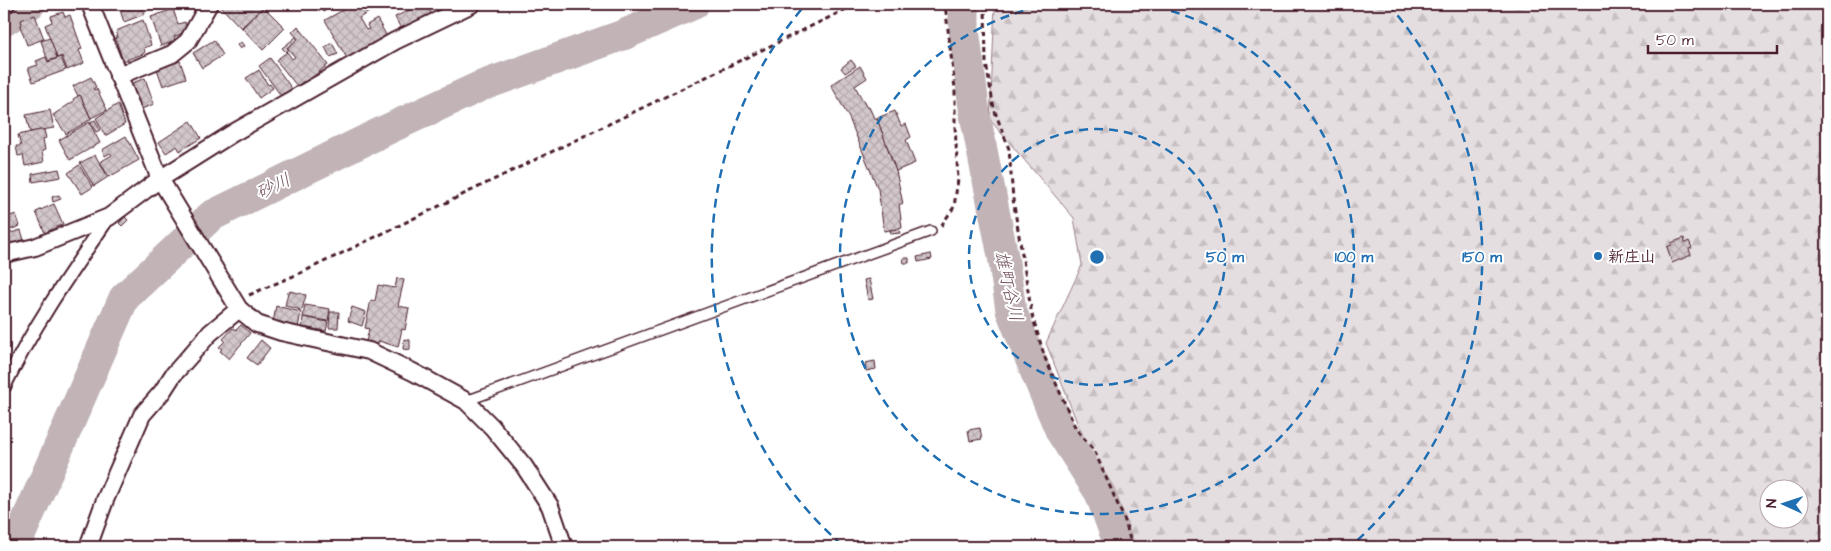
<svg xmlns="http://www.w3.org/2000/svg" width="1831" height="551" font-family="'Architects Daughter','Klee One',sans-serif">
  <defs>
    <pattern id="forest-firs" width="22" height="20" patternUnits="userSpaceOnUse" patternTransform="scale(1.25)"><rect width="22" height="20" fill="#e5dee0"/><path d="M5 1l3.5 6h-7zM16 11l3.5 6h-7z" fill="#c6bec0"/></pattern>
    <pattern id="building-cross-hatch" width="8" height="8" patternUnits="userSpaceOnUse" patternTransform="scale(1.25)"><rect width="8" height="8" fill="#d2c7cb"/><path d="M0 0l8 8M0 8l8-8" fill="none" stroke="#b6aaae"/></pattern>
  </defs>
  <rect width="100%" height="100%" fill="#fff"/>
  <filter id="ink" filterUnits="userSpaceOnUse"><feTurbulence type="fractalNoise" baseFrequency=".02" numOctaves="2"/><feDisplacementMap in="SourceGraphic" scale="10" xChannelSelector="R" yChannelSelector="G"/><feConvolveMatrix kernelMatrix="1 2 1 2 8 2 1 2 1" color-interpolation-filters="sRGB"/></filter>
  <g filter="url(#ink)">
    <path fill="url(#forest-firs)" stroke="#987e86" fill-rule="evenodd" d="M995,4H1827V547H1133L1078,425L1046,343L1082,265L1074,218L990,120ZM1768,488H1798V518H1768Z"/>
    <g fill="none" stroke-linecap="round" stroke-linejoin="round">
      <g stroke="#c1b3b6" stroke-width="31">
        <path d="M964,4V29L975,115L1003,256L1011,310L1036,373L1061,432L1100,493L1120,547"/>
        <path d="M4,21L30,4"/>
        <path d="M15,547L124,298L211,216L386,130L481,86L623,35L694,4"/>
      </g>
    </g>
    <g fill="url(#building-cross-hatch)" stroke="#4a1f2b">
      <path d="M69,4H79L80,6L71,10Z"/>
      <path d="M125,4H141L145,14L124,22L120,10L126,8Z"/>
      <path d="M157,4H172L159,9Z"/>
      <path d="M222,4H262L264,6L241,28L220,6Z"/>
      <path d="M316,4H343L337,10L332,4L324,12Z"/>
      <path d="M354,4H368V5L365,7L369,12L359,18L366,30L369,29L367,25L377,19L388,38L348,60L325,20Z"/>
      <path d="M421,4H426L432,15L402,31L395,17Z"/>
      <path d="M431,4H456L437,14Z"/>
      <path d="M264,7L285,28L263,50L242,28Z"/>
      <path d="M173,9L178,24L185,22L188,30L174,37L175,41L161,46L151,17Z"/>
      <path d="M63,12L65,17L70,15L82,49L79,50L84,63L67,70L62,56L57,58L45,25L52,22L51,16Z"/>
      <path d="M35,15L44,39L27,45L20,26L22,25L21,20Z"/>
      <path d="M143,20L151,45L144,48L145,52L143,54L123,61L115,37H118L116,31Z"/>
      <path d="M298,26L328,65L305,83L304,81L297,86L276,60L287,52L292,59L295,57L287,48L298,39L292,32Z"/>
      <path d="M296,37L298,39L287,48L289,49L286,52L282,48Z"/>
      <path d="M50,38L57,58L48,61L41,41Z"/>
      <path d="M214,40L223,55L202,68L193,53Z"/>
      <path d="M241,42L244,46L240,49L237,45Z"/>
      <path d="M332,43L338,54L330,57L325,47Z"/>
      <path d="M46,57L48,62L61,57L66,70L33,82L28,68L38,65L36,61Z"/>
      <path d="M270,58L292,89L282,97L259,66Z"/>
      <path d="M851,60L856,66L845,73L841,68Z"/>
      <path d="M180,61L186,78L163,86L157,69Z"/>
      <path d="M860,66L867,78L855,86L867,108L869,107L874,118H877L896,171L903,204H899L902,228L884,231L878,189L849,118L831,85Z"/>
      <path d="M259,70L268,85L270,84L273,88L259,98L246,78Z"/>
      <path d="M91,77L96,87L93,89L94,90L97,89L107,110L91,118L80,95L78,96L73,86Z"/>
      <path d="M145,78L154,104L139,110L130,84Z"/>
      <path d="M80,95L91,119L66,134L53,115L74,101L73,99Z"/>
      <path d="M118,104L125,124L105,136L96,118Z"/>
      <path d="M50,110L54,128L30,132L26,115Z"/>
      <path d="M895,111L901,126L906,124L911,137L906,140L915,163L896,171L877,118Z"/>
      <path d="M95,120L100,130L96,132L90,122Z"/>
      <path d="M191,121L201,138L180,151L177,146L166,153L159,142Z"/>
      <path d="M89,122L100,143L70,160L59,140Z"/>
      <path d="M40,130H44L46,138L43,139L45,150L42,151L44,162L25,166L23,155L18,156L16,146H21L18,135Z"/>
      <path d="M126,136L139,160L109,177L100,162L112,155L110,153L105,156L102,150Z"/>
      <path d="M95,155L108,177L94,186L80,163Z"/>
      <path d="M79,165L93,187L82,194L68,173Z"/>
      <path d="M59,169L61,177L33,182L32,174Z"/>
      <path d="M59,195L61,199L53,202L52,197Z"/>
      <path d="M54,204L63,224L45,233L36,212Z"/>
      <path d="M16,214L20,226L5,232L4,218Z"/>
      <path d="M125,217L128,220L122,226L119,223Z"/>
      <path d="M899,229L900,233L891,234L890,230Z"/>
      <path d="M21,230L24,240L11,245L7,234Z"/>
      <path d="M5,234L9,245L5,246L4,235Z"/>
      <path d="M1684,238L1685,243L1689,241L1692,248L1689,249L1691,255L1672,263L1667,247L1672,245L1671,243Z"/>
      <path d="M931,254L932,259L918,262L917,257Z"/>
      <path d="M903,258H909V263H904Z"/>
      <path d="M397,278L404,280L398,306L409,308L405,330L402,329L398,347L379,341L378,344L366,342L369,329L365,328L371,300L375,301L378,285L395,288Z"/>
      <path d="M869,279L873,299L868,300L864,280Z"/>
      <path d="M290,291L306,295L302,310L285,306L288,292L290,293Z"/>
      <path d="M305,305L330,309L328,321L303,317Z"/>
      <path d="M276,306L301,312L298,328L273,323Z"/>
      <path d="M352,307L366,312L362,326L348,321Z"/>
      <path d="M330,312H339L338,328H329Z"/>
      <path d="M303,317L328,322L326,331L302,327Z"/>
      <path d="M241,325L250,333L229,359L220,351L222,349L219,347L225,341L223,339L233,328L236,330Z"/>
      <path d="M404,339L410,340V350L403,349Z"/>
      <path d="M261,340L270,348L257,365L247,358Z"/>
      <path d="M875,361L876,369L866,371L865,363Z"/>
      <path d="M980,428L982,439L970,441L968,430Z"/>
    </g>
    <g fill="none" stroke-linecap="round" stroke-linejoin="round">
      <g stroke="#4a1f2b" stroke-width="12">
        <path id="service" d="M466,401L931,231"/>
      </g>
      <g stroke="#4a1f2b" stroke-width="16">
        <path id="pedestrian" d="M4,387C33,326 71,272 109,217"/>
      </g>
      <g stroke="#4a1f2b" stroke-width="20">
        <g id="minor">
          <path d="M90,4L160,179L239,309L257,324L281,332L369,351L413,372L466,401L492,427L524,466L550,506L564,547"/>
          <path d="M4,5L6,4"/>
          <path d="M118,76L172,54L188,41L209,4"/>
          <path d="M4,254L35,247L109,217L160,179L233,133L395,41L472,4"/>
          <path d="M88,547L105,500L142,415L162,392L173,375L210,333L239,309"/>
        </g>
      </g>
      <g stroke="#4a1f2b" stroke-width="3" stroke-dasharray="5 4" stroke-linecap="butt">
        <path d="M985,4L986,63L994,109L1009,149L1013,199L1032,315L1045,358L1076,429L1094,450L1125,521L1132,547"/>
        <path d="M941,226L954,207L958,179L955,126V89L945,4"/>
        <path d="M249,295L305,271L857,4"/>
      </g>
      <use href="#service" stroke="#fff" stroke-width="9"/>
      <use href="#pedestrian" stroke="#fff" stroke-width="12"/>
      <use href="#minor" stroke="#fff" stroke-width="16"/>
    </g>
  </g>
  <g fill="none" stroke="#1f6fb2" stroke-width="2.5" stroke-dasharray="9 6">
    <circle cx="1097" cy="257" r="128"/>
    <path d="M1142 4A257 257 0 1 1 1052 4"/>
    <path d="M842 545A385 385 0 0 1 806 4M1388 4A385 385 0 0 1 1352 545"/>
  </g>
  <circle fill="#1f6fb2" stroke="#fff" stroke-width="2" cx="1598" cy="256" r="5"/>
  <g text-anchor="middle" stroke-width="4" stroke-linejoin="round" paint-order="stroke">
    <g font-size="16" font-weight="bold" fill="#4a1f2b" stroke="#fff" text-anchor="start">
      <text x="1608" y="262">新庄山</text>
    </g>
    <g font-size="18" font-style="italic" fill="#74535c" stroke="#fff">
      <text transform="translate(273 186) rotate(-26)" y="6">砂川</text>
      <text transform="translate(1009 286) rotate(77)" y="6">雄町谷川</text>
    </g>
  </g>
  <circle cx="1097" cy="257" r="8" fill="#1f6fb2" stroke="#fff" stroke-width="2.5"/>
  <g font-size="15" text-anchor="middle" font-weight="bold" fill="#1f6fb2" stroke="#fff" stroke-width="4" stroke-linejoin="round" paint-order="stroke">
    <text x="1225" y="262">50 m</text>
    <text x="1354" y="262">100 m</text>
    <text x="1482" y="262">150 m</text>
  </g>
  <rect width="1831" height="551" fill="none" stroke="#fff" stroke-width="20"/>
  <rect x="10" y="10" width="1811" height="531" fill="none" stroke="#4a1f2b" stroke-width="2" filter="url(#ink)"/>
  <g transform="translate(1784 504) rotate(273)"><circle r="24" fill="#ffffff" stroke="#b7a5aa"/>
  <path d="M0-4L9 19L0 12L-9 19Z" fill="#1f6fb2"/>
  <text y="-8" font-size="14" font-weight="bold" text-anchor="middle" fill="#4a1f2b">N</text>
  </g>
  <path d="M1648 45v8h129v-8" fill="none" stroke="#4a1f2b" stroke-width="2.5"/>
  <text x="1656" y="45" font-size="15" fill="#4a1f2b" stroke="#ffffff" stroke-width="4" paint-order="stroke">50 m</text>
</svg>
